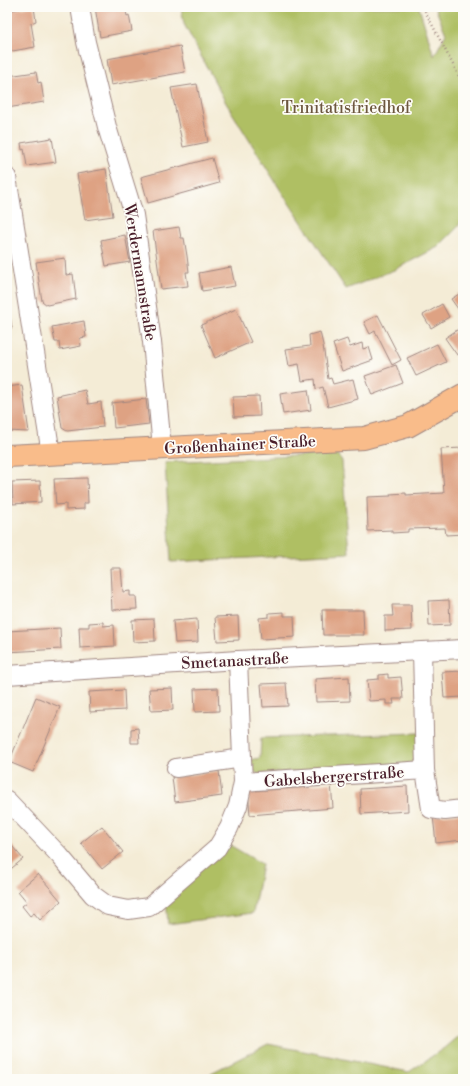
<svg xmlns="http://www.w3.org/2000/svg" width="470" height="1086" font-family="'Libre Bodoni',serif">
  <rect width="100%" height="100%" fill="#fdfcf7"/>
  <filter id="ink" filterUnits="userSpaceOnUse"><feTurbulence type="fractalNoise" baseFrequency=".025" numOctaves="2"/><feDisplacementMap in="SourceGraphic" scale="8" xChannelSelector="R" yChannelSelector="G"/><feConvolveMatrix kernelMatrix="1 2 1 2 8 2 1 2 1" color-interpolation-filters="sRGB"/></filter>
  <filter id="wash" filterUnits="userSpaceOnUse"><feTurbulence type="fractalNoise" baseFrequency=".012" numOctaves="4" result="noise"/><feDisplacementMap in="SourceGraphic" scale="16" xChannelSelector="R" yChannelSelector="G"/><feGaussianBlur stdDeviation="0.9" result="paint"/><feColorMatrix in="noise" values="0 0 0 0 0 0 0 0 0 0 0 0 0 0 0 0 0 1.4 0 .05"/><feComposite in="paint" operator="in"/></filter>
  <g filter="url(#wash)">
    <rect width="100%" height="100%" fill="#f4ecd6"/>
    <g fill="#afbf63" stroke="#7c6f47">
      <path d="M181,7H419L434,56L446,34L435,7H463V219L457,228L438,247L394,270L346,289L281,191L226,103L184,24Z"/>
      <path d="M338,454L342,461L349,553L171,562L165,462Z"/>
      <path d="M419,733L420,754L415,762L405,765L258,774L251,770L249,760L260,758L261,738Z"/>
      <path d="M228,844L262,864L253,913L168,924L166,899Z"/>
      <path d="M463,1032V1079H209L211,1073L268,1044L409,1072L444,1048Z"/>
    </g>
    <g id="blocks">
      <g fill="#dea283">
        <path d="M28,7H34L36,21L31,23L35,47L7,52V11Z"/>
        <path d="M95,7H125L127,16L129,15L132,31L100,37Z"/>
        <path d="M180,46L185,72L111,85L107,59Z"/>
        <path d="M36,72L38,83L41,82L44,102L7,108V89L10,88L8,76Z"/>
        <path d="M197,84L208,142L183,147L171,88Z"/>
        <path d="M52,138L56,162L27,166L24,149L22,150L21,143Z"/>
        <path d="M212,158L219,183L148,203L141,177Z"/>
        <path d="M106,169L113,216L85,220L77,174Z"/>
        <path d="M179,227L181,238H184L187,256L189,272H186L188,286L161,289L153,231Z"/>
        <path d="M125,235L130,262L106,266L101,240Z"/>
        <path d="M65,258L66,275L73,274L76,299L47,305L42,301L36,262Z"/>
        <path d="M231,267L235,286L202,291L199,273Z"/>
        <path d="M459,294L463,300V316L451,299Z"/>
        <path d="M7,303H8L12,328L7,329Z"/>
        <path d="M442,304L449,317L431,328L423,315Z"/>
        <path d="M236,309L251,342L215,358L201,325Z"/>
        <path d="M378,315L401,360L392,365L375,331L370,334L364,322Z"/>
        <path d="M84,321L86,337L80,338L81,346L60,350L59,342H55L52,327Z"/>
        <path d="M463,326V351L457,355L445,338Z"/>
        <path d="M320,332L323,345L328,379L331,378L333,384L353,379L358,399L328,407L323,387L316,389L315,379L302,381L299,364L289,366L286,349L310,346L309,335Z"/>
        <path d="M347,339L350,347L362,343L363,349L369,347L373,360L342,371L333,344Z"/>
        <path d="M437,344L446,362L416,376L407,358Z"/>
        <path d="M396,365L403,383L372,395L365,376Z"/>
        <path d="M22,385L29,432L7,431V387Z"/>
        <path d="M85,390L88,404L101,402L103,427L67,431L62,428L57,396Z"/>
        <path d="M308,390L311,410L283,414L280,394Z"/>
        <path d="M259,396L260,416L234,417L233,397Z"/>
        <path d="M146,399L149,424L114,428L112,403Z"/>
        <path d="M463,448V534L446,535L445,528L408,529V532L392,533V530L368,531L367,497L391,496L390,494L406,493V495L444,493L441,449Z"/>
        <path d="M87,478L88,503H84V509L66,510V504L56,505L54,479Z"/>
        <path d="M40,481L41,502L13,504L12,482Z"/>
        <path d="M110,568H121L123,592L130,591V596H136L137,609L112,610Z"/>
        <path d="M449,600L450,625L429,626L428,601Z"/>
        <path d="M392,605H411L412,630L385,631V616H393Z"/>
        <path d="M322,610H363L364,635H323Z"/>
        <path d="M284,612V616H294L295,637L261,639L259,618L269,617V613Z"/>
        <path d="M238,616L239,640L217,641L215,617Z"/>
        <path d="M154,619L155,641L133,642L132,620Z"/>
        <path d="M197,619L198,642L175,643L173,621Z"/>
        <path d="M103,622V626L114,625L115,646L80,648L79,627H89V623Z"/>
        <path d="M60,628L61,649L7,652V631Z"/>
        <path d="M463,671V697L444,698L442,672Z"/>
        <path d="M388,674V678L401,677L403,699H393L394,704H386V700L369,701L367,680L379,679V675Z"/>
        <path d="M349,677L350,701L316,702L315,679Z"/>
        <path d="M286,683L288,706L263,707L261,684Z"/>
        <path d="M172,688L173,710L151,711L149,689Z"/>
        <path d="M218,688L219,711L195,712L194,689Z"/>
        <path d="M124,690L125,710L90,712L89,692Z"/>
        <path d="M36,697L60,707L33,772L9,762Z"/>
        <path d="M138,728L139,743H131V729Z"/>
        <path d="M219,771L222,796L175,802L172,777Z"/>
        <path d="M331,783L333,808L250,815L248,790Z"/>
        <path d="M407,786L408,811L361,814L360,789Z"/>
        <path d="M463,813V840L436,843L433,816Z"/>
        <path d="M102,826L123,852L102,869L81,843Z"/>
        <path d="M7,840L23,859L7,872Z"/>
        <path d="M38,874L61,901L40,920L34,913L30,916L22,906L27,902L18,891Z"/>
      </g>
    </g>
  </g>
  <g filter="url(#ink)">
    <use href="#blocks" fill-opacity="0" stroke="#9f8680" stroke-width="1"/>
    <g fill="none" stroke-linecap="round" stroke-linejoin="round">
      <g stroke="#9f8680" stroke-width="20">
        <g id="minor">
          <path d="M80,7L86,42L107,127L134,215L152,342L162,448"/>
          <path d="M7,177L26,295L51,454"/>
          <path d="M422,651L425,770"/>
          <path d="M7,675L238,660L463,649"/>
          <path d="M176,768L242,758"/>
          <path d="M243,782L425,770L431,809L445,811L463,809"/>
          <path d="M7,800L60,856L93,895L108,906L128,910L149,907L217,848L229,828L238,806L243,782L238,660"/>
        </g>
      </g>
      <g stroke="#9f8680" stroke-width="24">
        <path id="major" d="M7,456L364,438L408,426L463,395"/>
      </g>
      <path stroke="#9f8680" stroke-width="2.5" stroke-dasharray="1 3" stroke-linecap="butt" d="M424,7L425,11L463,84"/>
      <use href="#minor" stroke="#fff" stroke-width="18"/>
      <use href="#major" stroke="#f9bc8a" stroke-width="22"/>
    </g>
  </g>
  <g text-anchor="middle" stroke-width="3.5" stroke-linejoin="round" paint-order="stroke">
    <g font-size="16" fill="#6d573f" stroke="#fdfcf7">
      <text x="346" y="113">Trinitatisfriedhof</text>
    </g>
    <g font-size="16" fill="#4a1f2b" stroke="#fdfcf7">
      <text transform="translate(141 272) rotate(81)" y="6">Werdermannstraße</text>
      <text transform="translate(240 444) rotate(-3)" y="6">Großenhainer Straße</text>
      <text transform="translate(235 660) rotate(-3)" y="6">Smetanastraße</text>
      <text transform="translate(334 776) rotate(-4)" y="6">Gabelsbergerstraße</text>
    </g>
  </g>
  <rect width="470" height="1086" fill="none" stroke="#fdfcf7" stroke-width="24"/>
</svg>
